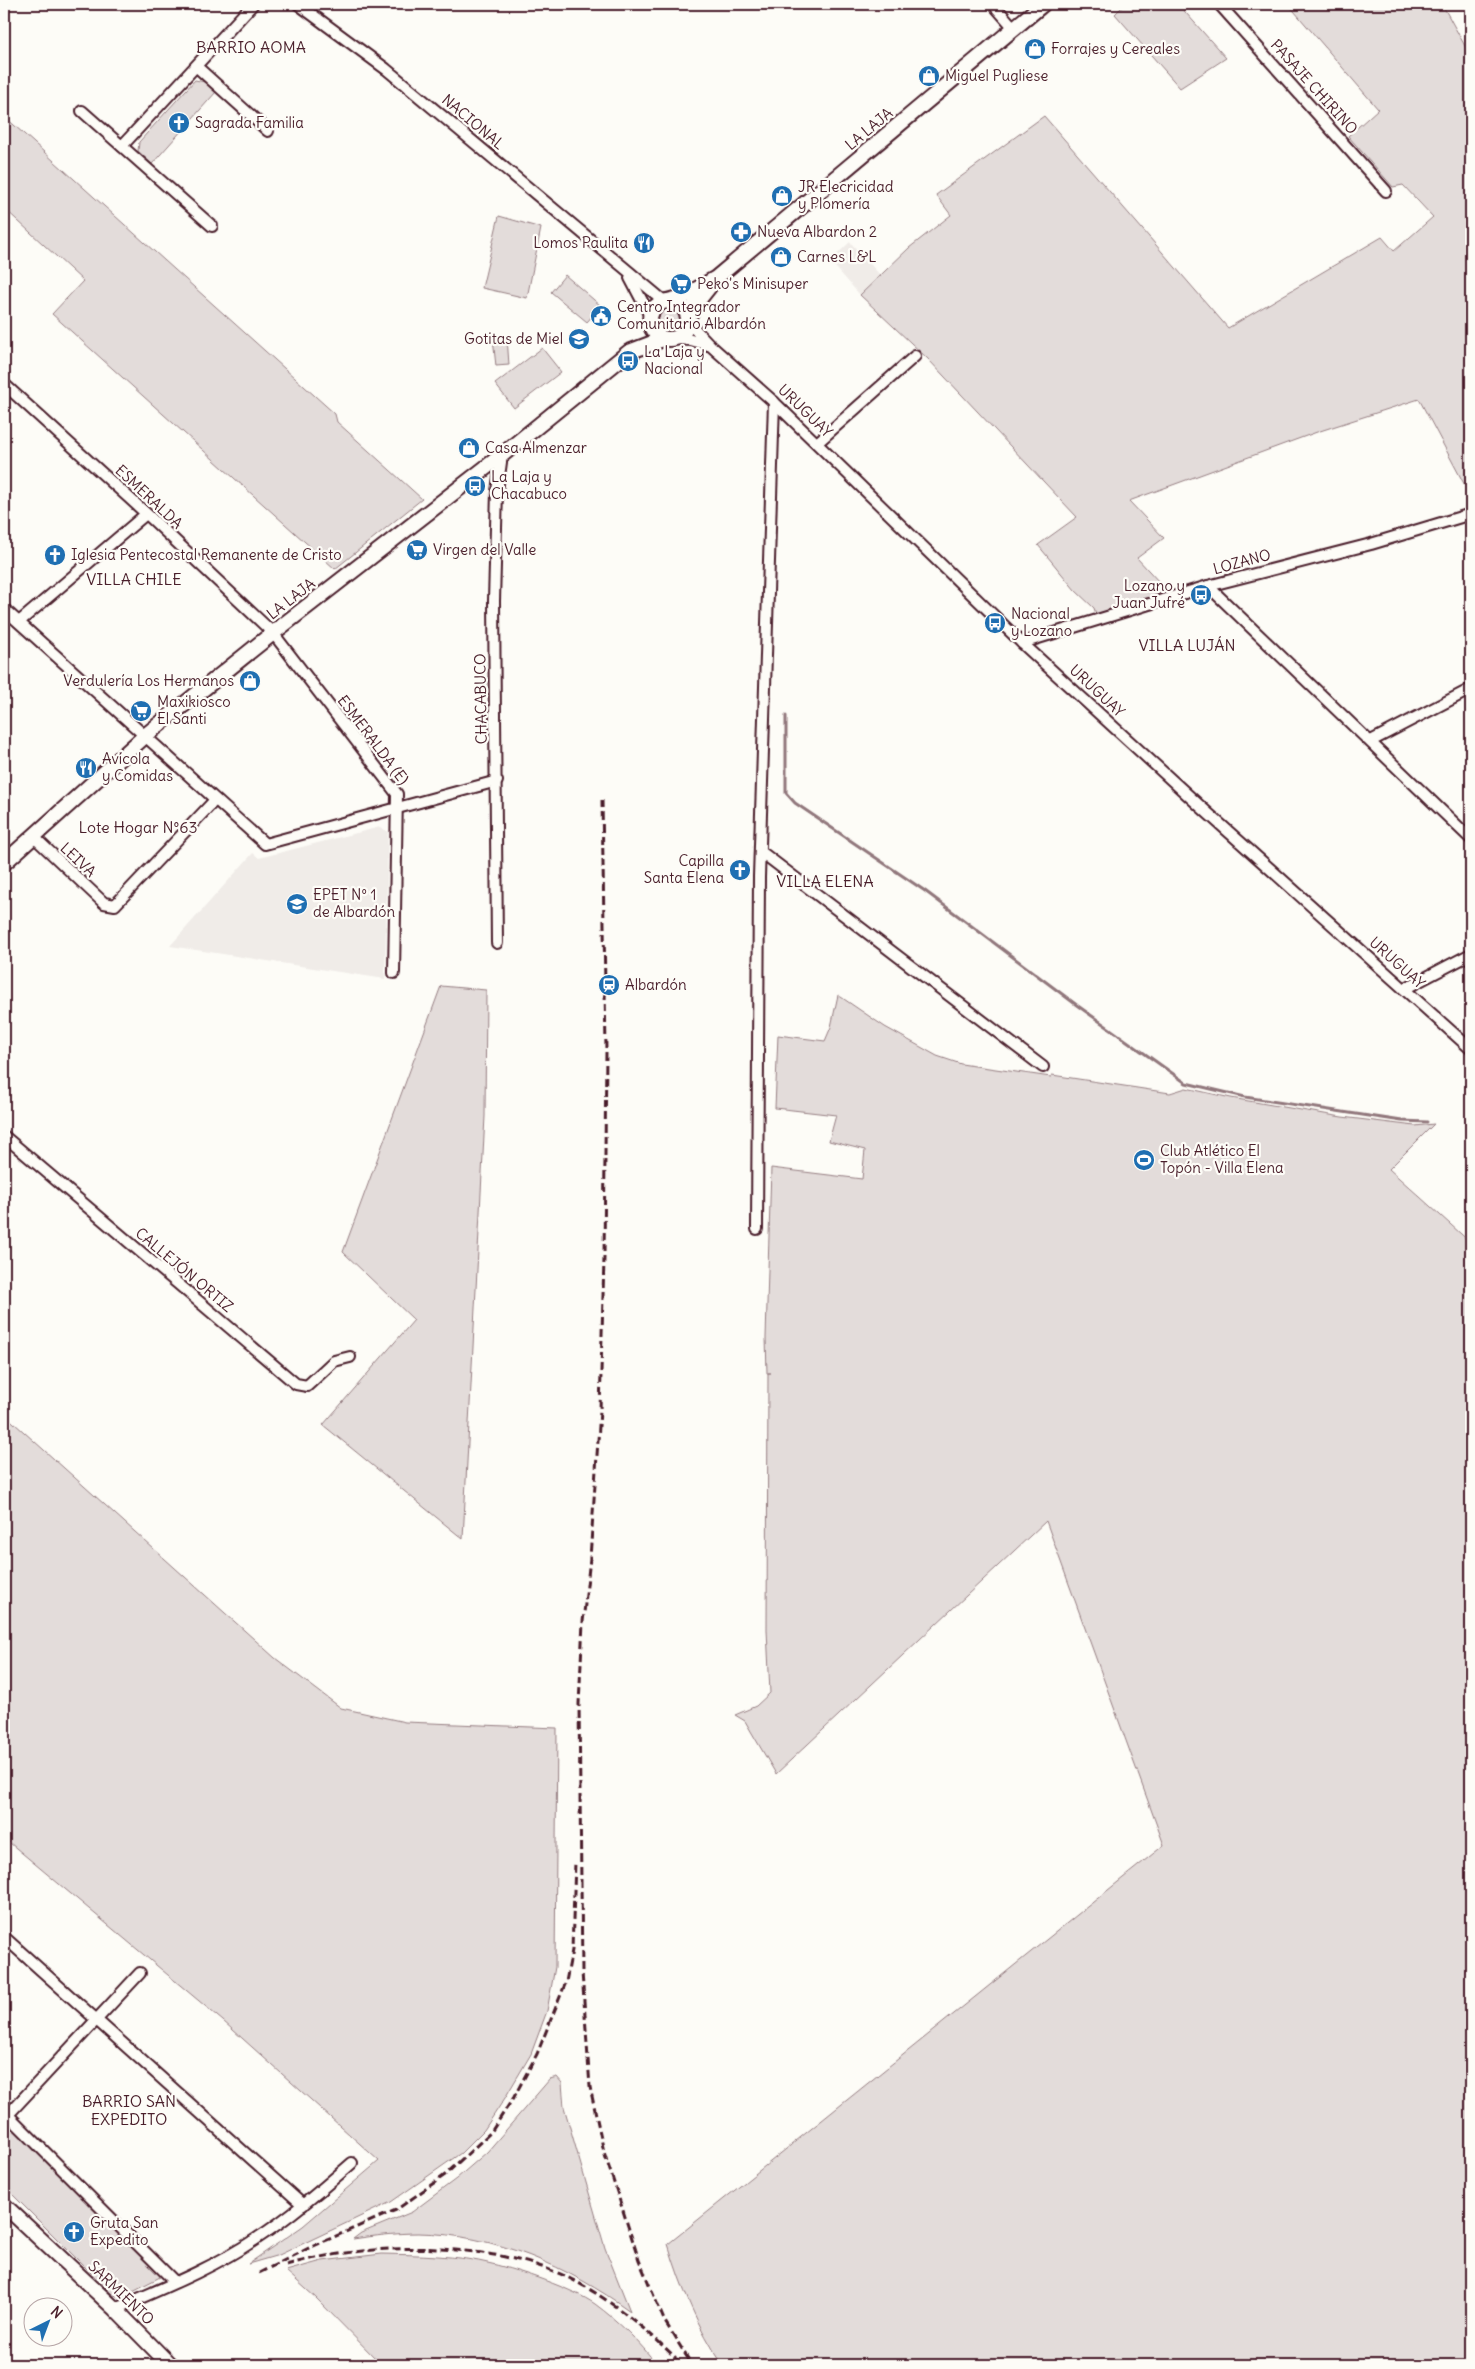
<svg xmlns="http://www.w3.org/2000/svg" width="1475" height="2369" font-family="Delius,sans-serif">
  <rect width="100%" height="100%" fill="#fdfcf7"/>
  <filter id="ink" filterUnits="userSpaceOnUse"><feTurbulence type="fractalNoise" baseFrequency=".02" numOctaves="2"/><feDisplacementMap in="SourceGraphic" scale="10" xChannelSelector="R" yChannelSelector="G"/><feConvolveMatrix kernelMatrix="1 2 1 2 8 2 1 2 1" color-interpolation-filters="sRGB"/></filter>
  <g filter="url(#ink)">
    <g fill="#f0ece8">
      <path d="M850,242L881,276L860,295L830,261Z"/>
      <path d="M380,827L388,832L385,979L170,946L253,853L259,858Z"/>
    </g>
    <g fill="#e3dcda" stroke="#967e82">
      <path d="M1125,4H1178L1226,58L1180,88L1115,14Z"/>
      <path d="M1288,4H1442L1471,57V508L1470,495L1419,399L1317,432L1129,501L1164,538L1137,558L1160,583L1166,594L1096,614L1094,608L1075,590L1038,545L1077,517L928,359L860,295L909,248L951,215L936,195L1044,116L1228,328L1382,237L1394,251L1433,217L1403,185L1393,187L1348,136L1378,109Z"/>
      <path d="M195,80L205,82L216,92L152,164L138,151L139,142Z"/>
      <path d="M4,116L335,414L337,422L422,499L335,569L52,314L83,281L4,208Z"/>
      <path d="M499,216L541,228L527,298L482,288Z"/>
      <path d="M565,275L601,306L587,322L551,292Z"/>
      <path d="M672,308L684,312L686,323L679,330H662L656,323C658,313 662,310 672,308Z"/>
      <path d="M507,337L509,365L496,366L493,339Z"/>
      <path d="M542,348L561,372L514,408L495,384Z"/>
      <path d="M441,986L486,990L485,1116L463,1539L323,1425L414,1320L343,1252Z"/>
      <path d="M838,995L885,1027L937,1056L961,1064L1051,1077L1052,1075L1170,1093L1186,1088L1231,1098L1342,1117L1415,1126L1434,1124L1389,1169L1471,1243V2365H723C698,2328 681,2287 668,2244L1164,1845L1046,1521L776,1774L745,1721L735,1715L756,1706L770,1693L767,1630L768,1373H771H767L766,1338L771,1168L862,1179L865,1150L829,1141L836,1115L775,1108L778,1035L825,1041L831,1027Z"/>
      <path d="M4,1414L275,1658L341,1708L405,1722L557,1728L555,1967L547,2011L531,2054L505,2098L484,2130L461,2153L391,2202L279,2255L248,2264L303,2226L379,2161L223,2021L4,1838Z"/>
      <path d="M557,2077L562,2083L564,2107L605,2248L630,2311C569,2267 495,2234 418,2233C397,2233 374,2236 353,2239L361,2233L412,2212L456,2179L487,2152L550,2079Z"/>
      <path d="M9,2127L14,2129L161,2272L160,2277L121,2297L113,2295L4,2186V2130Z"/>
      <path d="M382,2254C419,2255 457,2255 492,2264C518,2270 574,2289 595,2304C618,2321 640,2342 657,2365H382L316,2298L286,2271L322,2261Z"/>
    </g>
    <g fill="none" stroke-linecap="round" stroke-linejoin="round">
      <path stroke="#91777b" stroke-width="3" d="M786,716V793L795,803L925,891L1078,1006L1186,1083L1245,1097L1402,1121L1427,1122"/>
      <g stroke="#4a1f2b" stroke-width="14">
        <g id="minor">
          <path d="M298,4L386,69L664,301"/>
          <path d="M993,4L1014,28"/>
          <path d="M1219,4L1386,191"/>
          <path d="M197,67L268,131"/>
          <path d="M82,111L212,226"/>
          <path d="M122,146L253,4"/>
          <path d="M630,278L650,316"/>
          <path d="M688,322L711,346L774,402L1022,643L1201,807L1471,1049"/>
          <path d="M675,339L691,340L708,345"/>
          <path d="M4,384L150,517L273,633L397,794L394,973"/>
          <path d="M817,443L915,356"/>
          <path d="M1208,586L1471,839"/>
          <path d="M4,609L265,844L497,781"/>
          <path d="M19,622L146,514"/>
          <path d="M1022,643L1208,586L1371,544L1471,514"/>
          <path d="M1371,741L1471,689"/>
          <path d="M34,837L104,903L115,905L215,800"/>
          <path d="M760,851L1043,1067"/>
          <path d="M497,943L494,601L497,491L502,455"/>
          <path d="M1404,989L1471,954"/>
          <path d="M4,1136L296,1384L307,1386L334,1361L350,1357"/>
          <path d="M757,1229L759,877L774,402"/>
          <path d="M4,1937L303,2205"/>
          <path d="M8,2115L175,2282"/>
          <path d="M4,2119L140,1973"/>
          <path d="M115,2309C163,2288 213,2268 256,2239C290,2217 321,2190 352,2163"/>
        </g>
      </g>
      <g stroke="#4a1f2b" stroke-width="18">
        <g id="secondary">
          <circle cx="669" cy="320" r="19"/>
          <path d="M668,301L683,297L716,278L1043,4"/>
          <path d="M688,318L694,306L709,287"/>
          <path d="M4,863L146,735L273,633L502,455L629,352L663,339"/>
          <path d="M4,2205L115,2309L170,2365"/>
        </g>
      </g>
      <use href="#minor" stroke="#fdfcf7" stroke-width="10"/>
      <use href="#secondary" stroke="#fdfcf7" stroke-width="14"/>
      <g stroke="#4a1f2b" stroke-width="3" stroke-dasharray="8 4" stroke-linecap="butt">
        <path d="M602,800L606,1051L604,1258L600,1411L590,1558L583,1622L579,1704L582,1972L590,2087L604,2152L639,2260L664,2320L692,2365"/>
        <path d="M286,2265C368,2242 491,2240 569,2278C611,2299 650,2332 683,2365"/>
        <path d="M259,2273L311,2247L396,2210L445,2175L491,2132L514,2097L537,2054L566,1982L572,1950L575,1862"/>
      </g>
    </g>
  </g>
  <defs>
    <g id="shop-disc" transform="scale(1.125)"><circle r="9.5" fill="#1f6fb2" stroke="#fdfcf7"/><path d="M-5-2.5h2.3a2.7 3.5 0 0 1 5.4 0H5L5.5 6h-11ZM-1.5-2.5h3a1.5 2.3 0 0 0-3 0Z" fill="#fff"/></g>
    <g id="church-disc" transform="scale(1.125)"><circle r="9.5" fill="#1f6fb2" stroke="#fdfcf7"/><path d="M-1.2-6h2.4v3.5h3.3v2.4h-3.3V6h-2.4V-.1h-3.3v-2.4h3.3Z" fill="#fff"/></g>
    <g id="pharmacy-disc" transform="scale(1.125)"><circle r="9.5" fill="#1f6fb2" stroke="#fdfcf7"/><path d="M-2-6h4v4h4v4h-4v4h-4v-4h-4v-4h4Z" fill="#fff"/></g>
    <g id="restaurant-disc" transform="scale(1.125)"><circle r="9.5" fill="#1f6fb2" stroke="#fdfcf7"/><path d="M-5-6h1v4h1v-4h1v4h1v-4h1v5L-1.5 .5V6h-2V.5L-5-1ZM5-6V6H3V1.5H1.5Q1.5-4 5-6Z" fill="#fff"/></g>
    <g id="supermarket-disc" transform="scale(1.125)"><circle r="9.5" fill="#1f6fb2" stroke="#fdfcf7"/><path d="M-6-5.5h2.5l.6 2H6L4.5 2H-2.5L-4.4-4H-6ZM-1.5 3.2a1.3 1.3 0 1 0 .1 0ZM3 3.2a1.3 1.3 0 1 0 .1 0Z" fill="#fff"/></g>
    <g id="civic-disc" transform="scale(1.125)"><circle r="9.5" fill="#1f6fb2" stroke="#fdfcf7"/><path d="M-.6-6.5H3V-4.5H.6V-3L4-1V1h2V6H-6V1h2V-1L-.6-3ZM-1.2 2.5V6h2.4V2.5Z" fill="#fff"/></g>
    <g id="school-disc" transform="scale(1.125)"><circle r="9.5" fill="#1f6fb2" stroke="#fdfcf7"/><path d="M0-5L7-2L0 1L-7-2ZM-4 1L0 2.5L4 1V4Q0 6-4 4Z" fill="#fff"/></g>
    <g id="bus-disc" transform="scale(1.125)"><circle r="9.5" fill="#1f6fb2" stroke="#fdfcf7"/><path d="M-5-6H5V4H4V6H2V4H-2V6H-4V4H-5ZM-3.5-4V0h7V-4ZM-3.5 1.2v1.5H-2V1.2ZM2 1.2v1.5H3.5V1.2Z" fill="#fff"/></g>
    <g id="station-disc" transform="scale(1.125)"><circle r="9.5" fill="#1f6fb2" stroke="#fdfcf7"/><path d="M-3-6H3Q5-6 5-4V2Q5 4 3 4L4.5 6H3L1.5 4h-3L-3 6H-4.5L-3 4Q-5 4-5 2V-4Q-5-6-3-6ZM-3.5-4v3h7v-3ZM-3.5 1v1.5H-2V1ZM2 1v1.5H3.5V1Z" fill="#fff"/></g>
    <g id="stadium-disc" transform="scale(1.125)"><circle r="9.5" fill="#1f6fb2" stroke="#fdfcf7"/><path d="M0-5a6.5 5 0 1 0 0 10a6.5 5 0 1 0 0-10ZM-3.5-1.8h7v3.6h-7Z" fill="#fff"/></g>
  </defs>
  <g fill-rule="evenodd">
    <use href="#shop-disc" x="1035" y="49"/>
    <use href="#shop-disc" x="929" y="76"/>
    <use href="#church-disc" x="179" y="123"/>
    <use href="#shop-disc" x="782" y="196"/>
    <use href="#pharmacy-disc" x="741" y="232"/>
    <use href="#restaurant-disc" x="644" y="243"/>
    <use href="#shop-disc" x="781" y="257"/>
    <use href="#supermarket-disc" x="681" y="284"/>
    <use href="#civic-disc" x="601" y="316"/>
    <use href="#school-disc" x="579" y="339"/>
    <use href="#bus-disc" x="628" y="361"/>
    <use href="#shop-disc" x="469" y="448"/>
    <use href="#bus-disc" x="475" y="486"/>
    <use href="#supermarket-disc" x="417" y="550"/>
    <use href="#church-disc" x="55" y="555"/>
    <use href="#bus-disc" x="1201" y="595"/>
    <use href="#bus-disc" x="995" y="623"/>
    <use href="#shop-disc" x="250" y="681"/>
    <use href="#supermarket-disc" x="141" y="711"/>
    <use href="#restaurant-disc" x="86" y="768"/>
    <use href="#church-disc" x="740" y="870"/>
    <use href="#school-disc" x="297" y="904"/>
    <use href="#station-disc" x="609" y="985"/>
    <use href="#stadium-disc" x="1144" y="1160"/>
    <use href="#church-disc" x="74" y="2232"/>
  </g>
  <g text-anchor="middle" stroke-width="4.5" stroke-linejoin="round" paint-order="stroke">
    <g font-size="15" fill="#4a1f2b" stroke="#fdfcf7" text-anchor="start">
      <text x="1051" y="54">Forrajes y Cereales</text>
      <text x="945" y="81">Miguel Pugliese</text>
      <text x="195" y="128">Sagrada Familia</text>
      <text x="798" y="192">JR Elecricidad<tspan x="798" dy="17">y Plomería</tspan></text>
      <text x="757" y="237">Nueva Albardon 2</text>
      <text x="628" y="248" text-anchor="end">Lomos Paulita</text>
      <text x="797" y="262">Carnes L&amp;L</text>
      <text x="697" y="289">Peko's Minisuper</text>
      <text x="617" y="312">Centro Integrador<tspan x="617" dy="17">Comunitario Albardón</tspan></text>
      <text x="563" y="344" text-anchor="end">Gotitas de Miel</text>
      <text x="644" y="357">La Laja y<tspan x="644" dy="17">Nacional</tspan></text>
      <text x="485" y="453">Casa Almenzar</text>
      <text x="491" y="482">La Laja y<tspan x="491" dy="17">Chacabuco</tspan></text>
      <text x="433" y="555">Virgen del Valle</text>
      <text x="71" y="560">Iglesia Pentecostal Remanente de Cristo</text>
      <text x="1185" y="591" text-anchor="end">Lozano y<tspan x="1185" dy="17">Juan Jufré</tspan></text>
      <text x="1011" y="619">Nacional<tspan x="1011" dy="17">y Lozano</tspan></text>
      <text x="234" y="686" text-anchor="end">Verdulería Los Hermanos</text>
      <text x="157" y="707">Maxikiosco<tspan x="157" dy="17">El Santi</tspan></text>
      <text x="102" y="764">Avícola<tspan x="102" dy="17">y Comidas</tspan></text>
      <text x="724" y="866" text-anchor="end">Capilla<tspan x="724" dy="17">Santa Elena</tspan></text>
      <text x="313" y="900">EPET Nº 1<tspan x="313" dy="17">de Albardón</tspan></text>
      <text x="625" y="990">Albardón</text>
      <text x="1160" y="1156">Club Atlético El<tspan x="1160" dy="17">Topón - Villa Elena</tspan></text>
      <text x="90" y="2228">Gruta San<tspan x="90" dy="17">Expedito</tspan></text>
    </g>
    <g font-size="15" fill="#4a1f2b" stroke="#fdfcf7">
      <text transform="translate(1314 87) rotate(48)" y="5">PASAJE CHIRINO</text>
      <text transform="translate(473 122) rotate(40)" y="5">NACIONAL</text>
      <text transform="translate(869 129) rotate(-40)" y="5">LA LAJA</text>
      <text transform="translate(805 411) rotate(44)" y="5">URUGUAY</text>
      <text transform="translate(149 497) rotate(43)" y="5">ESMERALDA</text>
      <text transform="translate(1242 562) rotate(-15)" y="5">LOZANO</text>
      <text transform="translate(291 599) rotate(-38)" y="5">LA LAJA</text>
      <text transform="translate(1097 691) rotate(43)" y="5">URUGUAY</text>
      <text transform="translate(481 699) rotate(-91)" y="5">CHACABUCO</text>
      <text transform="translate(373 740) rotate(53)" y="5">ESMERALDA (E)</text>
      <text transform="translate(78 860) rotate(43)" y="5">LEIVA</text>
      <text transform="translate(1397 963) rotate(42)" y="5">URUGUAY</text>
      <text transform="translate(184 1270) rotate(40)" y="5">CALLEJÓN ORTIZ</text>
      <text transform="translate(121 2293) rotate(44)" y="5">SARMIENTO</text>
    </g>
    <g font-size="16" fill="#4a1f2b" stroke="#fdfcf7">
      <text x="251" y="53">BARRIO AOMA</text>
      <text x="134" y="585">VILLA CHILE</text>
      <text x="1187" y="651">VILLA LUJÁN</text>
      <text x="138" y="833">Lote Hogar Nº63</text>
      <text x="825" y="887">VILLA ELENA</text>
      <text x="129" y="2107">BARRIO SAN<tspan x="129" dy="18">EXPEDITO</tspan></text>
    </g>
  </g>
  <rect width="1475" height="2369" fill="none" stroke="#fdfcf7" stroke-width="20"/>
  <rect x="10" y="10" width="1455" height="2349" fill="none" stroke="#4a1f2b" stroke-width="2" filter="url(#ink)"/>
  <g transform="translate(48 2322) rotate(42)"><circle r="24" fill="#fdfcf7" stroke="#b5a4a5"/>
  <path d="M0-4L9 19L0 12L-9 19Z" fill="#1f6fb2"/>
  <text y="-8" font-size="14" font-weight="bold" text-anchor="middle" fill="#4a1f2b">N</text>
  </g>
</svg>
